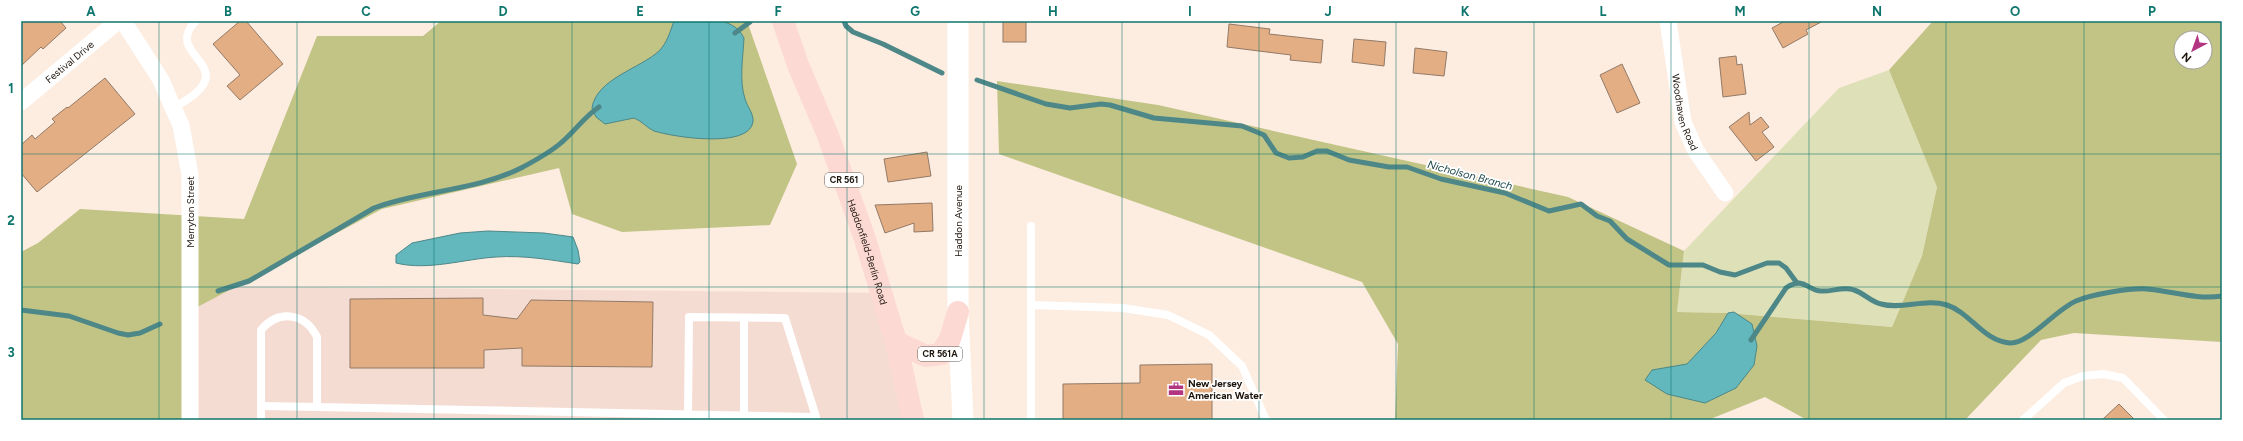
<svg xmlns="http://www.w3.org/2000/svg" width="2243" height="441" font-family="Figtree,sans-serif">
  <rect width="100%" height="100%" fill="#fdece0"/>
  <path fill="#f5dcd3" d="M190,286L881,293L913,420H190Z"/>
  <path fill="#dee1b8" d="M1889,70L1937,187L1922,256L1892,327L1728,313L1677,312L1684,251L1839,88Z"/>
  <g fill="#c1c485" fill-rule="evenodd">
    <path d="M441,21H747L797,164L770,225L622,232L572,214L559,168L382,209L188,312L185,420H21V252L38,243L80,209L244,219L317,36H423Z"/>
    <path d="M1933,21H2222V342L2074,333L2041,340L1965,420H1807L1765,397L1708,420H1395L1398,344L1362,282L999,154L997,81L1158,105L1568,197L1684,251L1677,312L1728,313L1892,327L1922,256L1937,187L1889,70ZM2181,38H2205V62H2181Z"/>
  </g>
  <g fill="#62b8bd" stroke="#4d8788">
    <path d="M674,21C697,21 732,13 744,38C743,58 739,80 745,99C747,106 754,114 753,122C749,149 673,137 654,131C647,128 642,121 634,118L605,124L596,117L592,108C596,79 641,68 659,51C667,43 670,32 674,21Z"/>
    <path d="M488,231L544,233L573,237L578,250L580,262L578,264C551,260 524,255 496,257C464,259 428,271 396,263V255L412,243L460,233Z"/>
    <path d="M1734,312L1752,324L1757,346L1754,365L1736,388L1705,403L1667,394L1645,380L1652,370L1687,364L1716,333L1728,313Z"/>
  </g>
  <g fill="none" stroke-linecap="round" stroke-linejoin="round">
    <g stroke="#4d8788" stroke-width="5">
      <path d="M844,21L846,26L853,32L883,44L942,73"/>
      <path d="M735,33L750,22"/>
      <path d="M977,80L1046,104L1070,108L1101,104L1110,105L1154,118L1242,126L1264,135L1276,153L1289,158L1303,157L1317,151H1327L1349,160L1389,167H1407L1441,179L1505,193L1549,211L1581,204L1597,216L1610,221L1627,239L1669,265H1703L1720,272L1735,275L1767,263H1779L1786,268L1797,283"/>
      <path d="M218,291L249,281L374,208C422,190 477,191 523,167C536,160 551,152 562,142C575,131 584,117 599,107"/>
      <path d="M21,310L69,316L118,333L128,335L140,333L160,324"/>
      <path d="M1751,340L1786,288C1790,285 1793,283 1799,283C1808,284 1812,291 1821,291C1832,292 1843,286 1854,290C1864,293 1871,302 1881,304C1902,310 1925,298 1947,305C1971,313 1983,341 2010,343C2029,344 2055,310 2076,301C2093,294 2129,288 2147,289C2172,291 2196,300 2222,296"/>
    </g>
  </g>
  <g fill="#e4ae84" stroke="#927a67">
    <path d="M21,21H60L66,28L43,49L41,47L21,66Z"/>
    <path d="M240,21H246L283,64L240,100L227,86L240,75L213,44Z"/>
    <rect x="1003" y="21" width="23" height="21"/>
    <path d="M1785,21H1823L1806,30L1808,34L1783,48L1772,28Z"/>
    <path d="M1229,24L1270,29L1269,34L1323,40L1321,63L1290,60L1291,55L1227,47Z"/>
    <path d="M1354,39L1386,42L1384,66L1352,62Z"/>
    <path d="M1415,48L1447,52L1444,76L1413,73Z"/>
    <path d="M1736,56L1737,65L1742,64L1746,94L1723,97L1719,58Z"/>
    <path d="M1622,64L1640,103L1617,113L1600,75Z"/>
    <path d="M105,78L135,114L37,192L21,173V145L32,135L35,139L55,122L52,119L67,107L68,108Z"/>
    <path d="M1749,112L1750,125L1761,117L1769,127L1762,132L1774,147L1756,161L1729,127Z"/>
    <path d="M927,152L931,176L888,182L884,159Z"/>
    <path d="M932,203L933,231L914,232V223L885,233L875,205Z"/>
    <path d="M483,298V315L517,319L531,300L653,302L652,367L522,366V348L484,350V368H350V299Z"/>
    <path d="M1212,364V420H1063V384L1140,383V365Z"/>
    <path d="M2119,404L2135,420H2102Z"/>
  </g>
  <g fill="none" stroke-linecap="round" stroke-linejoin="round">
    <g stroke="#fff" stroke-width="8">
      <path d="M173,108C252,66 159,57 196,21"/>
      <path d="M1031,226V420"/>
      <path d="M1031,305L1123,308L1168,315L1209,335L1242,366L1266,420"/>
      <path d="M261,406L317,407L816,417L785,318L689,317L688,414"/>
      <path d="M744,419V318"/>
      <path d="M261,420V330C279,309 305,313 317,337V407"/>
      <path d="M2023,420L2064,383L2083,376L2103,374L2123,378L2164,420"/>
    </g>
    <g stroke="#fff" stroke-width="17">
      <path d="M123,21L161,80L173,108L181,125L190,175V420"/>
      <path id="s1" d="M1668,21L1683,122L1696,151L1725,193"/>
      <path id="s2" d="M21,102L118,21"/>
    </g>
    <path stroke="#fff" stroke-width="21" d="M958,21V312L963,420"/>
    <g stroke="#fdd9d4" stroke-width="22">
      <path id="s3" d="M783,21L798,65L827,133L865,239L896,342L913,420"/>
      <path d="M896,342L926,356L941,354L950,339L958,312"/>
    </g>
  </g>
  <path fill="none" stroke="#0f766e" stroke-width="1" stroke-opacity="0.55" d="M159,21V420M297,21V420M434,21V420M572,21V420M709,21V420M847,21V420M984,21V420M1122,21V420M1259,21V420M1396,21V420M1534,21V420M1671,21V420M1809,21V420M1946,21V420M2084,21V420M21,154H2222M21,287H2222"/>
  <defs>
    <g id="office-bare" transform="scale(1.2)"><path d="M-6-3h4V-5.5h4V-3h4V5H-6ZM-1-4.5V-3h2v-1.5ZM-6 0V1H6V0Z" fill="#b33582" stroke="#fff" stroke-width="2.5" paint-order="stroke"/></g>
  </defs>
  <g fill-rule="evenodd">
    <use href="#office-bare" x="1176" y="389"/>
  </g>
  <g text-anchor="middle" stroke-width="3.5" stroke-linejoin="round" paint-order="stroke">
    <g fill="#fff" stroke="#615a55" stroke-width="1">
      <rect x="825" y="173" width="38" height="14" rx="3"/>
      <rect x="918" y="347" width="44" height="14" rx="3"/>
    </g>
    <g font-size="9" font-weight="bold" fill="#1d140c">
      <text x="844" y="183">CR 561</text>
      <text x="940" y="357">CR 561A</text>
    </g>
    <g font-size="10" fill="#1d140c" stroke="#fff">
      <text dy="4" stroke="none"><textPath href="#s2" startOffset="63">Festival Drive</textPath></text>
      <text dy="4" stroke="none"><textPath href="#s1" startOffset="93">Woodhaven Road</textPath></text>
      <text transform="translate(190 212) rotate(-90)" y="4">Merryton Street</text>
      <text transform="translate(958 221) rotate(-90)" y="4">Haddon Avenue</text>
      <text dy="4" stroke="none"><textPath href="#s3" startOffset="246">Haddonfield-Berlin Road</textPath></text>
    </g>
    <g font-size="10" font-weight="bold" fill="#1d140c" stroke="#fff" text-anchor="start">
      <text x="1188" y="387">New Jersey<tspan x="1188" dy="12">American Water</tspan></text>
    </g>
    <g font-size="11" font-style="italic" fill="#1f484a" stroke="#fff">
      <text transform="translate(1470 175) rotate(15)" y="4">Nicholson Branch</text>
    </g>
  </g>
  <rect width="2243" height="441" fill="none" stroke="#ffffff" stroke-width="44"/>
  <g transform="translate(2193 50) rotate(221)"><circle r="19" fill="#ffffff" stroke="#a5a19e"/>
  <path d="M0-3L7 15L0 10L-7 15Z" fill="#b33582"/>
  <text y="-6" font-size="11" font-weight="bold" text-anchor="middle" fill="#1d140c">N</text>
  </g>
  <rect x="22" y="22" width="2199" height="397" fill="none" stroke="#0f766e" stroke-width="1.5"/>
  <g font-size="13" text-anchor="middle" font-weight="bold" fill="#0f766e">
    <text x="91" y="16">A</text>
    <text x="228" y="16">B</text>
    <text x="366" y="16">C</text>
    <text x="503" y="16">D</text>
    <text x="640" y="16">E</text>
    <text x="778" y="16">F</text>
    <text x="915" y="16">G</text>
    <text x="1053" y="16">H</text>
    <text x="1190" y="16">I</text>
    <text x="1328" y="16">J</text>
    <text x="1465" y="16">K</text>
    <text x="1603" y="16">L</text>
    <text x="1740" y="16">M</text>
    <text x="1877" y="16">N</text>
    <text x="2015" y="16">O</text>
    <text x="2152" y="16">P</text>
    <text x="11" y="93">1</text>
    <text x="11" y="225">2</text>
    <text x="11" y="357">3</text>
  </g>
</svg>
